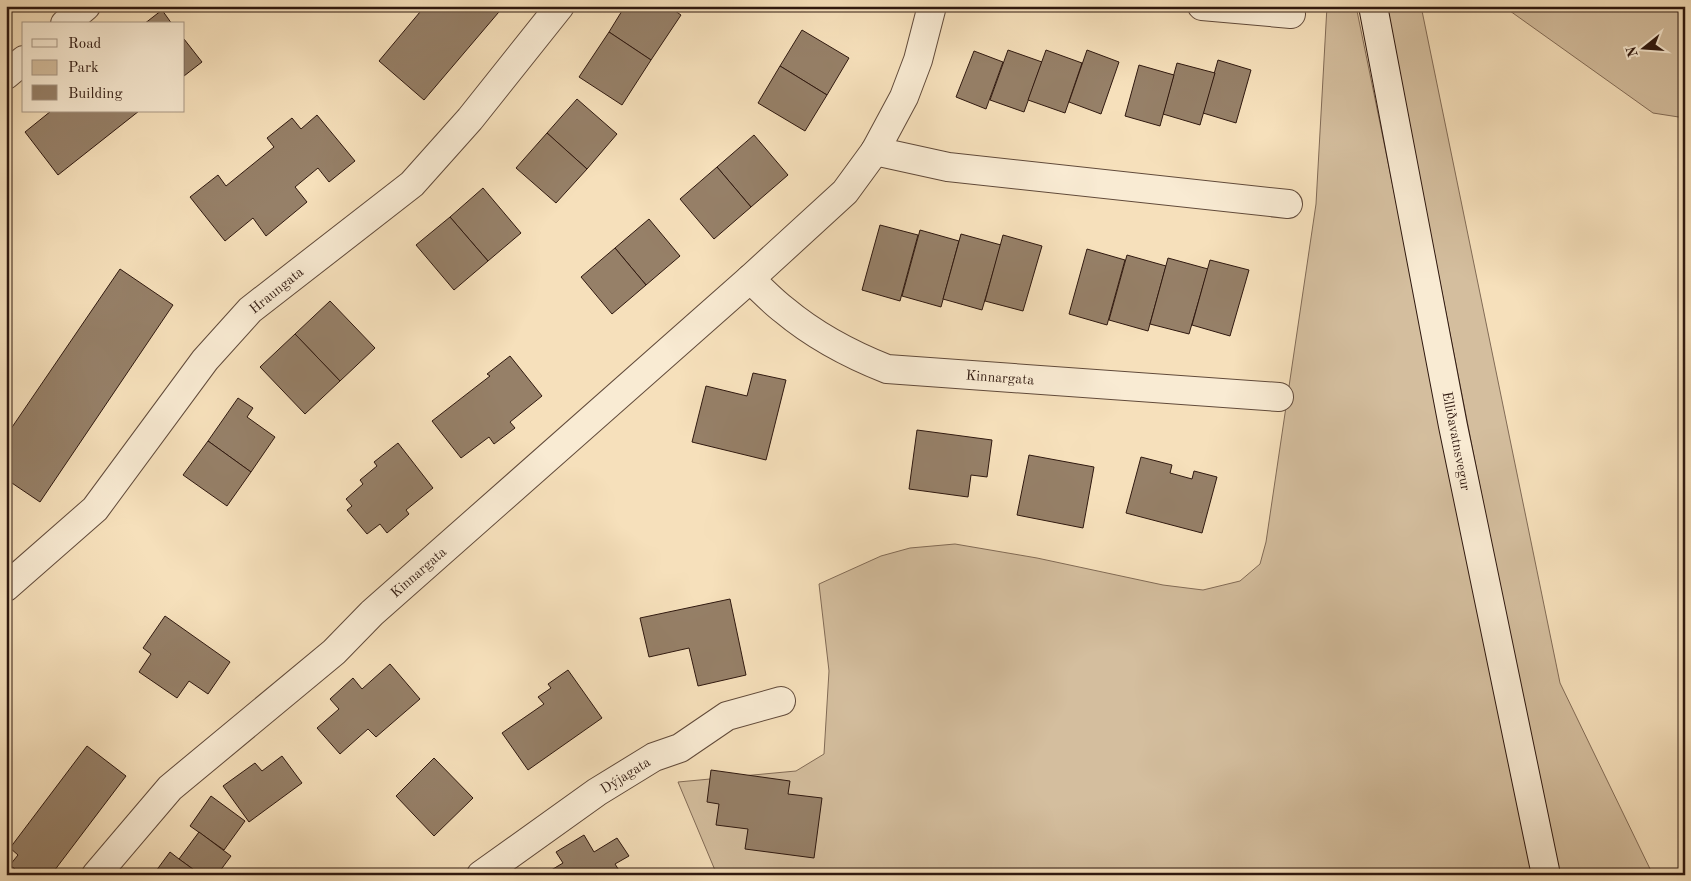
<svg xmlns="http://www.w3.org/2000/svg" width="1691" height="881" font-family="'Old Standard TT',serif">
  <rect width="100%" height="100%" fill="#f6e0bb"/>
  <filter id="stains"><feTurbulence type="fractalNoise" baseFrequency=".004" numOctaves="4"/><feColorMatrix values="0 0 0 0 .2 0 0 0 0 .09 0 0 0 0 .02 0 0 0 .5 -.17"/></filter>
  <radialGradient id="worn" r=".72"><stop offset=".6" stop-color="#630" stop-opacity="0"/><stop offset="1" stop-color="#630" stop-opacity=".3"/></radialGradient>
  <g fill="#d4be9e" stroke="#826b56">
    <path d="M1327,6H1356L1534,875H717L678,782L796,771L824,754L829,671L819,584L881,556L910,548L955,544L1037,558L1163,585L1203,590L1240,581L1260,564L1266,542L1316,204Z"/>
    <path d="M1386,6H1421L1560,683L1653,875H1558L1498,579Z"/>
    <path d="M1503,6H1685V118L1653,113Z"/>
  </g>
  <g fill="#968068" stroke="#2f180f">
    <path d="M425,6H504L424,100L379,61Z"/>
    <path d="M625,6H668L681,15L651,60L609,32Z"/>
    <path d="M162,10L172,24H144Z"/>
    <path d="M802,30L849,58L827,95L780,66Z"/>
    <path d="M609,32L651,60L622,105L579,77Z"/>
    <path d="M184,39L202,62L184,76Z"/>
    <path d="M1008,50L1042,62L1024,112L990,100Z"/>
    <path d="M1046,50L1082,63L1065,113L1028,100Z"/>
    <path d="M1087,50L1119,62L1101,114L1069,102Z"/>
    <path d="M974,51L1003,62L986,109L956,97Z"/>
    <path d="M1218,60L1251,70L1236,123L1203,113Z"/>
    <path d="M1177,63L1215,73L1200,125L1163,114Z"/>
    <path d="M1139,65L1174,75L1160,126L1125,116Z"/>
    <path d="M780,66L827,95L805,131L758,103Z"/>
    <path d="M577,99L617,134L587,169L547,133Z"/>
    <path d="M51,111H139L58,175L25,132Z"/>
    <path d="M317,115L355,161L329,182L318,168L295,187L307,202L266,236L253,218L225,241L190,197L218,175L226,186L274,147L267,138L292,118L301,129Z"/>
    <path d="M547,133L587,169L556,203L516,168Z"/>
    <path d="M754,135L788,175L751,207L717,167Z"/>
    <path d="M717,167L751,207L714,239L680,199Z"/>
    <path d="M483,188L521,233L488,261L450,217Z"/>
    <path d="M450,217L488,261L454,290L416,245Z"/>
    <path d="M649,219L680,256L646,285L615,248Z"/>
    <path d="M880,225L918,235L900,301L862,290Z"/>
    <path d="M920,230L959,241L941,307L902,296Z"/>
    <path d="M961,234L1001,245L982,310L943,299Z"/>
    <path d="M1003,235L1042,246L1023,311L985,301Z"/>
    <path d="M615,248L646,285L612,314L581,277Z"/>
    <path d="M1087,249L1125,260L1107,325L1069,314Z"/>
    <path d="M1127,255L1166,266L1148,331L1109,320Z"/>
    <path d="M1168,258L1208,269L1189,334L1150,324Z"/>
    <path d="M1210,260L1249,270L1230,336L1192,325Z"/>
    <path d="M120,269L173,305L40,502L6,479V436Z"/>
    <path d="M330,301L375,348L340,381L295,334Z"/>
    <path d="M295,334L340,381L305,414L260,367Z"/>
    <path d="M510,356L542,396L510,422L515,428L494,444L489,437L461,458L432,421L490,376L487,374Z"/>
    <path d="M753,373L786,380L766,460L692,442L706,386L747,396Z"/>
    <path d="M238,398L253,408L247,417L275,437L251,472L208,441Z"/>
    <path d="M917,430L992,440L987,477L971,475L968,497L909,489Z"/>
    <path d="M208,441L251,472L227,506L183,475Z"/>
    <path d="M398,443L433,488L406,510L409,514L387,533L380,524L367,534L347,510L352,506L346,499L363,484L360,480L377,466L374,462Z"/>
    <path d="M1029,455L1094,467L1083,528L1017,515Z"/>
    <path d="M1141,457L1172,465L1170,473L1192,479L1194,471L1217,477L1202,533L1126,513Z"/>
    <path d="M730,599L746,675L698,686L689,648L649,657L640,618Z"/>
    <path d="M165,616L230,662L208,694L189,681L177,698L139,672L151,654L143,648Z"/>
    <path d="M390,664L420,699L376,737L368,729L340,754L317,728L339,709L330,699L353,678L362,689Z"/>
    <path d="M568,670L602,718L528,770L502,733L544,704L538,697L551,688L548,684Z"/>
    <path d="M87,746L126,776L51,875H22L10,865L18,855L10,848Z"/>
    <path d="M282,756L302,783L249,822L223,786L255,763L262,771Z"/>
    <path d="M434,758L473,798L434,836L396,796Z"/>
    <path d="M711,770L790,781L788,794L822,798L814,858L745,849L748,829L716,825L719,804L707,802Z"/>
    <path d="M211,796L245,821L224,850L190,826Z"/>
    <path d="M199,832L231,856L217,875H201L179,859Z"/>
    <path d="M584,835L594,852L617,838L629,856L615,864L622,875H543L563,863L556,852Z"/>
    <path d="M170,852L179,859L201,875H153Z"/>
  </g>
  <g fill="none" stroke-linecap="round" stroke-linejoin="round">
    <g stroke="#614a3a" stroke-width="30">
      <g id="minor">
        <path d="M1202,6L1291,14"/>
        <path d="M875,151L948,167L1288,204"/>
        <path d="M750,279C761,289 772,301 784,310C815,336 849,354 887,369L1279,397"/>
        <path d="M6,587L95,509L205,360L250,310L412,184L470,119L560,6"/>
        <path d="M96,875L170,788L334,652L372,613L750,279L845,192L875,151L904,97L918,60L932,6"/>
        <path d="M481,875L597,792L654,757L680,748L727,716L781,701"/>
      </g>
    </g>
    <g stroke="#614a3a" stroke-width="30">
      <g id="tertiary">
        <path d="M65,24L86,6"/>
        <path d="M6,75L24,60"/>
      </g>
    </g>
    <g stroke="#2f180f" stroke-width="30">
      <path id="secondary" d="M1373,6L1453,426L1546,875"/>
    </g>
    <use href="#minor" stroke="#f9ebd3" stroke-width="28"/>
    <use href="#tertiary" stroke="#f9ebd3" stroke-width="28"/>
    <use href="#secondary" stroke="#f9ebd3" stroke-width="28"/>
  </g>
  <g text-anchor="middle" stroke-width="4" stroke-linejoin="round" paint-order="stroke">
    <g font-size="14" fill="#2f180f" stroke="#f9ebd3">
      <text transform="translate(276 290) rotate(-39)" y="5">Hraungata</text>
      <text transform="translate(1000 377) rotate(4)" y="5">Kinnargata</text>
      <text transform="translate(1457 441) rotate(79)" y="5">Elliðavatnsvegur</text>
      <text transform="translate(418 572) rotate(-41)" y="5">Kinnargata</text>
      <text transform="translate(625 775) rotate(-32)" y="5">Dýjagata</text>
    </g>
  </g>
  <rect width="1691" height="881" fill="none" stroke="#f6e0bb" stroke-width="25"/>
  <rect x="8" y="8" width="1676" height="866" fill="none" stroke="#2f180f" stroke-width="2.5"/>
  <rect x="12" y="12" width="1666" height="856" fill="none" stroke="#2f180f"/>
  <rect x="22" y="22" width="162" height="90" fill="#f9ebd3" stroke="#a89785"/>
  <rect x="32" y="39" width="25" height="8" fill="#f9ebd3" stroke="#a89785"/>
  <text x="68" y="48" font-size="15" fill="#2f180f">Road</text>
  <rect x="32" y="60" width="25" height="15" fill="#d4be9e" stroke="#a89785"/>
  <text x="68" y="72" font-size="15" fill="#2f180f">Park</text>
  <rect x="32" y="85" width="25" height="15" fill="#968068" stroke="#a89785"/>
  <text x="68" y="98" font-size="15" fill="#2f180f">Building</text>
  <g transform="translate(1644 48) rotate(253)" stroke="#f9ebd3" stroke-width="4" paint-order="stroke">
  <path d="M0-4L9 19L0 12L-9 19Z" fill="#2f180f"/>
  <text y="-8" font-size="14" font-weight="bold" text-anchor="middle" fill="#2f180f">N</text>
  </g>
  <rect width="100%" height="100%" filter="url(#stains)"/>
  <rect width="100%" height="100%" fill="url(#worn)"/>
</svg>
